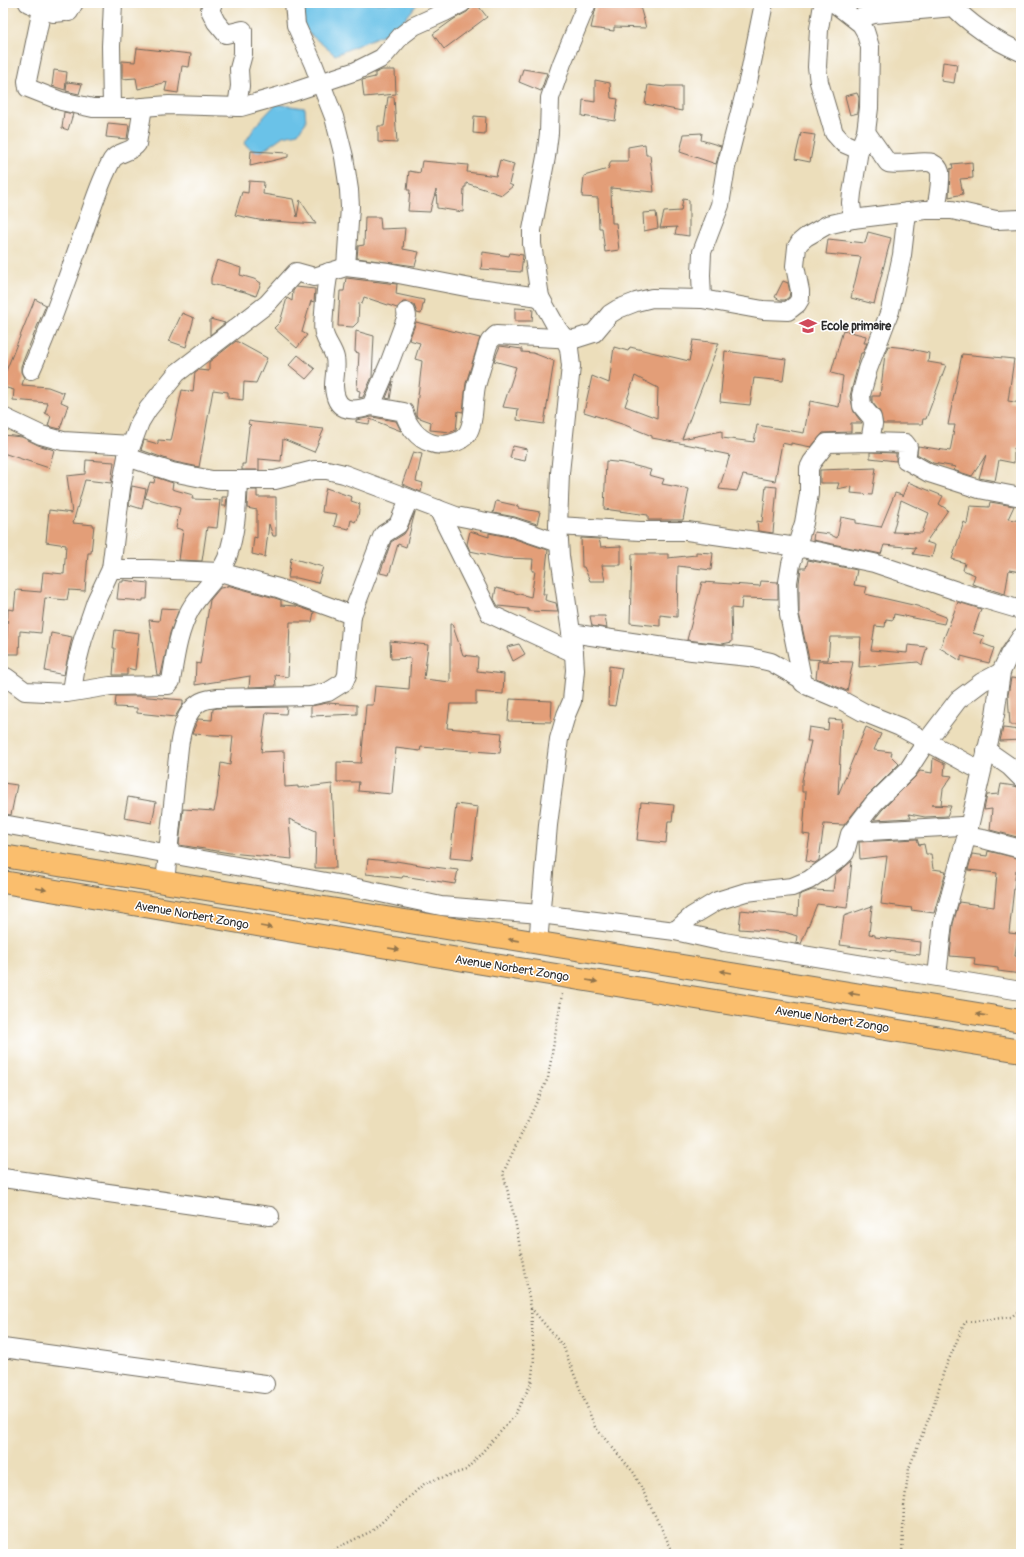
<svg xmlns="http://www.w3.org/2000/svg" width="1024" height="1557" font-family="Pangolin,sans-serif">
  <rect width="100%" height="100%" fill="#fff"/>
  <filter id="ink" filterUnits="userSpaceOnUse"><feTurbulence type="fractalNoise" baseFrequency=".025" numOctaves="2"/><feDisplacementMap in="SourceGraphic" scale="8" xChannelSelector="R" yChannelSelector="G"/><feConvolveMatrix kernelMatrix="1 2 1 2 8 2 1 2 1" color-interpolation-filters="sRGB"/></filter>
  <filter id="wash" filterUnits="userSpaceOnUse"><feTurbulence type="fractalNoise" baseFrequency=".012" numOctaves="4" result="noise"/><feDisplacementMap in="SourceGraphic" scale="16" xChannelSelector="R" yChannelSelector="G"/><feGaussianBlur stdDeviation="0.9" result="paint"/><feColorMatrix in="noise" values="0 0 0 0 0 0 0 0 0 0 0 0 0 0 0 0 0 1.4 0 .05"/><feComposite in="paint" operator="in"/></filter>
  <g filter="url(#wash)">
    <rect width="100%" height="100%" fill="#ecdebb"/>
    <g fill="#6bc2e8" stroke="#4b768a">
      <path d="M298,3H418L398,28L335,55L305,30Z"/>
      <path d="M276,104L305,108L306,122L298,133L283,136L258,154L244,144L257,124Z"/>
    </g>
    <g id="blocks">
      <g fill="#e39e78" fill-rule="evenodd">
        <path d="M476,3L487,17L444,49L433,34L454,19L467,12Z"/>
        <path d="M597,3H639L646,28L614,27V31L591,28Z"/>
        <path d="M137,48L191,54L189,67L182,66L178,93L165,91L167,82L138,89L136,78L122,79V61L135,62Z"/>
        <path d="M943,62L957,64L954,83L941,81Z"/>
        <path d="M523,69L547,73L541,91L519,82Z"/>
        <path d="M54,70L67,72L65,90L52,86Z"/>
        <path d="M382,70H395L396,94L364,97L362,80L375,77V73Z"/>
        <path d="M595,80L610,83L611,98L618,99L615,121L582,116L583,100L595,102Z"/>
        <path d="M67,82L82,84L79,94L66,91Z"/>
        <path d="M648,85L665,87L666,86H682V111L645,104Z"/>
        <path d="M857,93L859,98L858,113L850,115L845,96Z"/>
        <path d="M388,97H394L397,143L378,142V126H384Z"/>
        <path d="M64,112L73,114L68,130L62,128Z"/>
        <path d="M474,116L486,117L485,134L473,133Z"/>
        <path d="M108,123L129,125L127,139L106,137Z"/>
        <path d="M702,133L701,140L721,146L716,164L680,152L684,134Z"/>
        <path d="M801,133L815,135L810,162L795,159Z"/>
        <path d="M645,144L646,155H650L654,192L611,188L612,223H616L619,250L605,252L602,228H599L598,198L582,197L584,176L608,169L611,161H628V147Z"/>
        <path d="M251,151L288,153V157L250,166Z"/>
        <path d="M500,160L514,164L509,184L513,186L502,195L466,183V187H464L463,212L437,208L436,190L431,207L430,212L408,211L410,190H407L409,171L420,173L422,161L468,165L467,172L496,176Z"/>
        <path d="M972,162L973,178L960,179L963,194L949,197L950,169L953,168L952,164Z"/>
        <path d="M249,181L264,182L263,194L293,199L297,217L300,200L316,224L259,220L235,215L242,192L248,193Z"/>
        <path d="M683,199L689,200V236L675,234L677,227L660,228L664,212L681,211Z"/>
        <path d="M656,212L658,228L644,231L643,213Z"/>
        <path d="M365,217H380L381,229L405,228L403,249L419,252L415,266L357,258L358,246L364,245Z"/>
        <path d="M868,232L891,238L874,304L851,298L861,257L826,254L828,239L865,243Z"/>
        <path d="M483,252L509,256L510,253L523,255L521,272L481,269Z"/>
        <path d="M217,260L241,268L240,275L254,279L261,283L256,296L245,292L211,284V278Z"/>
        <path d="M346,278L397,284L396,294L424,300L421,314L417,313L414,305L409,302H403L397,308L364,297L362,304L359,303L358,322L353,327L338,326L340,291H344Z"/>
        <path d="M783,281L788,283L790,292L789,297L785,300H780L775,297Z"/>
        <path d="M296,287L315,289L314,302L311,301L302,332L307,335L297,348L274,328L280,322L287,298L292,301L293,291Z"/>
        <path d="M35,299L46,305L21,366V372L24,378L22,385L48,387L64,393L61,402L68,405L60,429L48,426L51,416L45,413L48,403L13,400L14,390L3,387V370L6,371Z"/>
        <path d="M515,308L533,309L532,321H515Z"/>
        <path d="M182,313L194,318L186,347L169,341Z"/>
        <path d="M210,319L225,323L210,335Z"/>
        <path d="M416,322L480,338L466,383L463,412L458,411L456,430L451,432L430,430L431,422L417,417L416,414L422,361L415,359L420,343L409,340Z"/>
        <path d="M843,330L866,336L864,343H867L863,353H861L850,396L854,412L862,423H851V432L823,433L811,447L791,443V445L782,443L775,481L743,475L737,491L719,489L730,455L706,450V448L652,438V436L625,425L584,412L592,376L609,383L614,347L628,351L630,347L689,361L693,340L719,343L682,439L722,431V438L754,442L757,425L804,433L810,401L839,407L843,376L831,373ZM635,376L658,388L657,418L625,406Z"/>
        <path d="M356,331L374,336L372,377L363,397L359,398L360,391L357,390L359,353L355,352Z"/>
        <path d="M236,341L267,358L256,383L244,382L243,400L228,398V392L213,390L199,467L175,462L141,450L144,440L158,444V440L171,441L182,390L193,392L195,372L198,370L209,371V362Z"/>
        <path d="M500,346L522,349V352L533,353L554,361L544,424L517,420L518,409L503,407L516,367L494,361Z"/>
        <path d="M888,346L906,348L929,353L928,362L946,365L926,419H923L922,424H883L880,412L872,402V396H880L885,354Z"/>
        <path d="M725,351L786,359L783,381L754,378L750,405L720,402Z"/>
        <path d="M962,354L1014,359L1008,401L1021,403V436L1018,449L1014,448V463L999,460L995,481L979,478L986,455L972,476L953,470L956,467L933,463L917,454L918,446L950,451L955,425H948Z"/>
        <path d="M298,355L315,369L306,379L289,365Z"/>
        <path d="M393,381L390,399L386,398Z"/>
        <path d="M372,417L396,421L401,431L370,419L369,424L356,422V420Z"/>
        <path d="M249,421L254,422L324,429L314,452L283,439L281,461L259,459V470H242V464H245L248,436L249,427L251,425L248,424Z"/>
        <path d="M3,435L22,437L38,445L54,450L49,468L3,453Z"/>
        <path d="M513,446L527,449L525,461L510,458Z"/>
        <path d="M413,452L422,454L416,481L423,483L421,492L402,484Z"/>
        <path d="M870,452L896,453V461L870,458Z"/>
        <path d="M86,460L114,462L111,483L85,480L73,523L94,525L91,553H88L85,591L69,590L67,600L45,598L41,633L20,631L19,654H6L8,609L14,610L16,590L41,592L43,572L64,574L66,545L46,542L49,510L72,513L67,476L85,474Z"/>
        <path d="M606,461L624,463L651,470L649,475L664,479L662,484L689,489L683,520H648V515L604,509Z"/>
        <path d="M876,468L872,495L851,493L852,486L837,489L839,483H820V470Z"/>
        <path d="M155,477L173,483L172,489L193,495L192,499L220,500L217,528L207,527L202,561L179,560L183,530L176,528L180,508L145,498L150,482L154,483Z"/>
        <path d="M908,482L943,496L939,504L948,510L926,542L935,545L932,557L913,554L916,548L884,545L881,554L813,540L814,532L829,534L837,538L841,517L856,520V523L881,527L895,493L902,495V497ZM901,500L929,513L922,533L893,532Z"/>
        <path d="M132,486L146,489L142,509L129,505Z"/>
        <path d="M766,486L777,487L773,533L758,531L757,521L762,522Z"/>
        <path d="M326,488L352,497L351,501L360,504L358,516L355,522L351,520L349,529L334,526L337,514L322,512L324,496Z"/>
        <path d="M248,490H257V497H276V536H273L269,524L265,557L252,554L254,537L257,538V510L247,508Z"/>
        <path d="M222,497H227L226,506H222Z"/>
        <path d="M496,501L518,506V508L540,512L537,524L515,517L493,513Z"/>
        <path d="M990,502L1014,506L1008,519L1021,521V572L1009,570L1005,594L972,584L975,575L963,570L965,563L952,559L964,522L967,524L970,506L989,507Z"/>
        <path d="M415,512L406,547L398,544L389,575L380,573L391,542L404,534L407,529Z"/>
        <path d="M470,531L489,537V533L509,537L548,550L543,594H546L545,600L556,603L558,612L528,611V609L498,606L494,599L496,588L531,597L535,571H532L533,559L503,558L470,551L467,544Z"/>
        <path d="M581,538L599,539L601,547L621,546V565H602L605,581H590L584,567H582Z"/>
        <path d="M696,552L713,553L711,570L678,566L677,617L660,615V626L630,623L632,554H668V558L696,555Z"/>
        <path d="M291,558L323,567L318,583L297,578H288Z"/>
        <path d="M808,560L857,570L854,585L867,587L865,594L917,606L946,617L944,624L894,614L893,620L886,619L885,627L875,626L871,650L907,653L908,645L927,647L922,665L918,662L859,667L861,637H830L828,660L809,659L799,613V583L801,568H806Z"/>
        <path d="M123,580L148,583L147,599H143V601L117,599L119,582H123Z"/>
        <path d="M761,581L778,582V599L742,598L741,609L731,608L732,642L722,644L687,640L702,582L760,586Z"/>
        <path d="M227,585L275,598L281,600V605L296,606L314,612L312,622H290L288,677L275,675L276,686L249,687L250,676L195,685L196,663L200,664L210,600L220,588L227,587Z"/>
        <path d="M958,602L981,609L973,633L984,636L981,643L994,648L989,663L961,656V661L940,648Z"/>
        <path d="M161,608L179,609L170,633L161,675H157L149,620L159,621Z"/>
        <path d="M590,616H605L607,628L592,626Z"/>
        <path d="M450,624H452L463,655L478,657L477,671L504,674L503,694L476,692V704H450L447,728L502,733L500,753L421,747L420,751L396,748L392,794L358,791L359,782H337V762L361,763L366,705H373L375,686L409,689L411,658L391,659L390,641L428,645L424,679L450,682Z"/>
        <path d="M115,630L139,633L135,670L127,668V675H113L115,648H113Z"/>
        <path d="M51,633L72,637L64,675L45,671Z"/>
        <path d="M519,644L525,654L513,661L507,647Z"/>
        <path d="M818,661L853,662L847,691L816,678Z"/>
        <path d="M609,666L622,668L615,706L608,705Z"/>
        <path d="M1011,678L1021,679V725H1010L1008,695Z"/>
        <path d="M116,696H137L183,700V704L175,717L137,713V708L115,707Z"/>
        <path d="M510,699L552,701L551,722L508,721Z"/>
        <path d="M327,703L357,705V714L311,716V706Z"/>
        <path d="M287,707L286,714L266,713L261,752L284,751L285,787L298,786V788L332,784L336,868H315L316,831L289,819L292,859L230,853L179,845L183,809L214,811L217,798L221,763L230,765L233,736L192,734L198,719L212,720L213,709L218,708Z"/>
        <path d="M829,719L842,720L838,795L866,727L881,734L874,750L892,752L891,756L899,764L867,796L844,825L824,824L819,860L815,863L806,861L810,835L803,834L806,792H802V780L811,741H807L809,727L828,730Z"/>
        <path d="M1003,728L1021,730V740L1000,741Z"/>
        <path d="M933,758L945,764L944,775L952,776L943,789L941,805H931L951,806L947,816L925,817L909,814L911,818L874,820L882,810L915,777L920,771L932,773Z"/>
        <path d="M3,783L17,785L11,815L3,814Z"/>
        <path d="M1001,784L1014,786L1021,788V838L990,830L992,809L984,810L987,795L999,794Z"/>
        <path d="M128,797L156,802L152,823L124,818Z"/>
        <path d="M641,802L674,805L672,821H668L666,843L637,840Z"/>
        <path d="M456,804L478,807L472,860L450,858Z"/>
        <path d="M917,839L919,845L924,844L926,854H931L933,869L946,871L934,913L911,910L912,908L881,904L887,856L860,859L859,842Z"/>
        <path d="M988,851L1021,859V872L1016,870L1009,933L1018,934L1015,956L1021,957V974L998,971V968L974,965L975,958L950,956L953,924L959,902L994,907L997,873L968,870L972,854L987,856Z"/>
        <path d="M368,859L396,862V861L426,866L458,870L455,884L403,876L402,878L366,874Z"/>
        <path d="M852,861L847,908L817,904L801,944L796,943L797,936L785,932L739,929L741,910L798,916L799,895L812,890L833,891L835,875Z"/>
        <path d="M872,906L869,934L875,935V937L921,942L920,955L840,945L844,916Z"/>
      </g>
    </g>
  </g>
  <g filter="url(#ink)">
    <use href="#blocks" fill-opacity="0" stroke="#6f6a5d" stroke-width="1"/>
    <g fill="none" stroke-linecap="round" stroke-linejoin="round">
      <g stroke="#6f6a5d" stroke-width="20">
        <g id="street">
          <path d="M28,3L53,13L65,12L66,10L69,12L74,3"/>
          <path d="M213,3L210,10L216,22L226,34L243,30V54L239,69L240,86L237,107"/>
          <path d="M294,3L296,25L313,63L334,117L344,157L349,190L350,207L346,267"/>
          <path d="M825,3L822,10L819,29L817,67L819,82L834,133L843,143L859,150"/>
          <path d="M834,3L861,24L865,31L870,47L869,108L866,132L859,150L852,193L851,203L853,219"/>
          <path d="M950,3C970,25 993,40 1021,52"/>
          <path d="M42,9L27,81L28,88L61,101L93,108H130L169,105L241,107L287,94L356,71L382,58L401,36L414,26L445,12L462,3"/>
          <path d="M856,19L874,14L954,7"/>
          <path d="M112,108L111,46L113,3"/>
          <path d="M866,132L888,163C900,166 925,160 932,163C936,165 939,168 940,172C941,184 938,198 936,210"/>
          <path d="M329,272C326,285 325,298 324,312C324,319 322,326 324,333C326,342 333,349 335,358C337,367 334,377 334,386C335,411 350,413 371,406L389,364L407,316L406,312"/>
          <path d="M702,299L701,275L702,252L720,205L726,167L749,77L764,3"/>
          <path d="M31,370C52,324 68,275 85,228C93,206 100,181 112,160C118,151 131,153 137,144L143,107"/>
          <path d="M371,406L404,412C407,425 418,439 431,443C441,447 460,444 467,434C475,423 473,400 476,386C480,372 484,359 488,345L490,341L496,335L575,339L594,333L610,314L618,309L636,302L652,298L702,299L763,310L788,311L797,304L800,299V291L795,266L797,247L800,242L806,237L827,225L853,219L925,210H952L996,220L1021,219"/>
          <path d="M3,417L41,435L63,441L131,445"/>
          <path d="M870,442L873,424L872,418L862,406L861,395L868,369L890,311L902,255L907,212"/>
          <path d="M127,457L172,472L212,480H275L314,470H327L344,474L456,516L512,527L559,543"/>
          <path d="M438,509L490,614L574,653"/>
          <path d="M558,526L640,531H687L797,547L874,563L960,592L1021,610"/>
          <path d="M111,569H149L220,572L278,588L352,615L382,537L384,534L398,525L409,499"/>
          <path d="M571,633L692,651L749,657L771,662L801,679"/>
          <path d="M6,677L25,691L67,693L110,686L168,685L171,681C175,657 178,632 190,610C200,592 219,578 227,558C236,533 237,507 238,480"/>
          <path d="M72,691L76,666L83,639L96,601L111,569L121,488L127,457L140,422L148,409L177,373L267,304L296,272L314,277L346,267L388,272L471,288L540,297"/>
          <path d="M986,750L1009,766L1021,778"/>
          <path d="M981,771L900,727L863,712L841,700L808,686L803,683L789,614L788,582L791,564L804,523L809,494V468L812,462L827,443L870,442L905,443L908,447L906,460L929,473L979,489L1021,497"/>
          <path d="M3,824L348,886L441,906L540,914L675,931L724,942L1021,991"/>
          <path d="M852,832L961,826L969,827"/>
          <path d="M966,836L983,839L1021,849"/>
          <path d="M165,882L179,747C181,732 185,712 199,703C204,699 212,699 217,698L310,696L328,692L344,682L347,675L352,615"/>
          <path d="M675,931L692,916L717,901L746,892L792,887L809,880L840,858L845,853L850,834L854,829L874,803L908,770L926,742L958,700L982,682L1001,672"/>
          <path d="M538,944L548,825L559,739L566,715L572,701L575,670L574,653L560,556L558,526L560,473L571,366L569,348L565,339L557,328L540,297L532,244V230L546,157L549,133L550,98L562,63L587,3"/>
          <path d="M937,976L943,922L969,827L995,715L1001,672L1009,655L1021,637"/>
          <path d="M3,1178L270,1216"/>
          <path d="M3,1348L265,1384"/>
        </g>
      </g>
      <g stroke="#6f6a5d" stroke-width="24">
        <g id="primary">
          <path d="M3,856L1021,1021"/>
          <path d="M3,882L482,963L1021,1051"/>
        </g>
      </g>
      <g stroke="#6f6a5d" stroke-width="2.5" stroke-dasharray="1 3" stroke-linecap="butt">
        <path d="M562,994L548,1078L503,1173L515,1220L531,1308L563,1346L595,1427L634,1473L674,1554"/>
        <path d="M332,1554L337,1548L372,1531L425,1483L466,1470L512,1419L531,1384L534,1359L531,1309"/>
        <path d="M902,1554L904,1506L909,1468L920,1440L933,1408L944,1371L965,1322L1011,1317L1021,1309"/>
      </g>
      <use href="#street" stroke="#fff" stroke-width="18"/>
      <use href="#primary" stroke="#fabe6d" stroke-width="22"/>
    </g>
    <defs><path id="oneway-solid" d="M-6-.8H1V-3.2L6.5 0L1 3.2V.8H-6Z"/></defs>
    <g fill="#92744c">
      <use href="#oneway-solid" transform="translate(41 889) rotate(10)"/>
      <use href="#oneway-solid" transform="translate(266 927) rotate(10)"/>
      <use href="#oneway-solid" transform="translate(514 940) rotate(-171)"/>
      <use href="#oneway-solid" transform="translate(394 949) rotate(9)"/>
      <use href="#oneway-solid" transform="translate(726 972) rotate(-170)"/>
      <use href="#oneway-solid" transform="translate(592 981) rotate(9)"/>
      <use href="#oneway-solid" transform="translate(854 994) rotate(-171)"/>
      <use href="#oneway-solid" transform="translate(982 1015) rotate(-171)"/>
    </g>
  </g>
  <defs>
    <g id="school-bare" transform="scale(1.38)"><path d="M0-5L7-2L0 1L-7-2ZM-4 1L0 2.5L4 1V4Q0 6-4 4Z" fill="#d1495b" stroke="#fff" stroke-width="2.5" paint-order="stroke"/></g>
  </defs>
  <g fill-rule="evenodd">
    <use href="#school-bare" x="808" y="326"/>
  </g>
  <g text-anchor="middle" stroke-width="3" stroke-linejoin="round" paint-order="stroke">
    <g font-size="12" font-weight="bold" fill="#2b2b2b" stroke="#fff" text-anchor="start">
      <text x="821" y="330">Ecole primaire</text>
    </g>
    <g font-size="12" fill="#2b2b2b" stroke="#fff">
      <text transform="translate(192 915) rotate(10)" y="4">Avenue Norbert Zongo</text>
      <text transform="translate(512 968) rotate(9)" y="4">Avenue Norbert Zongo</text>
      <text transform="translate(832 1019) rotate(9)" y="4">Avenue Norbert Zongo</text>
    </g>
  </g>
  <rect width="1024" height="1557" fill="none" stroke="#fff" stroke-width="16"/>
</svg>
